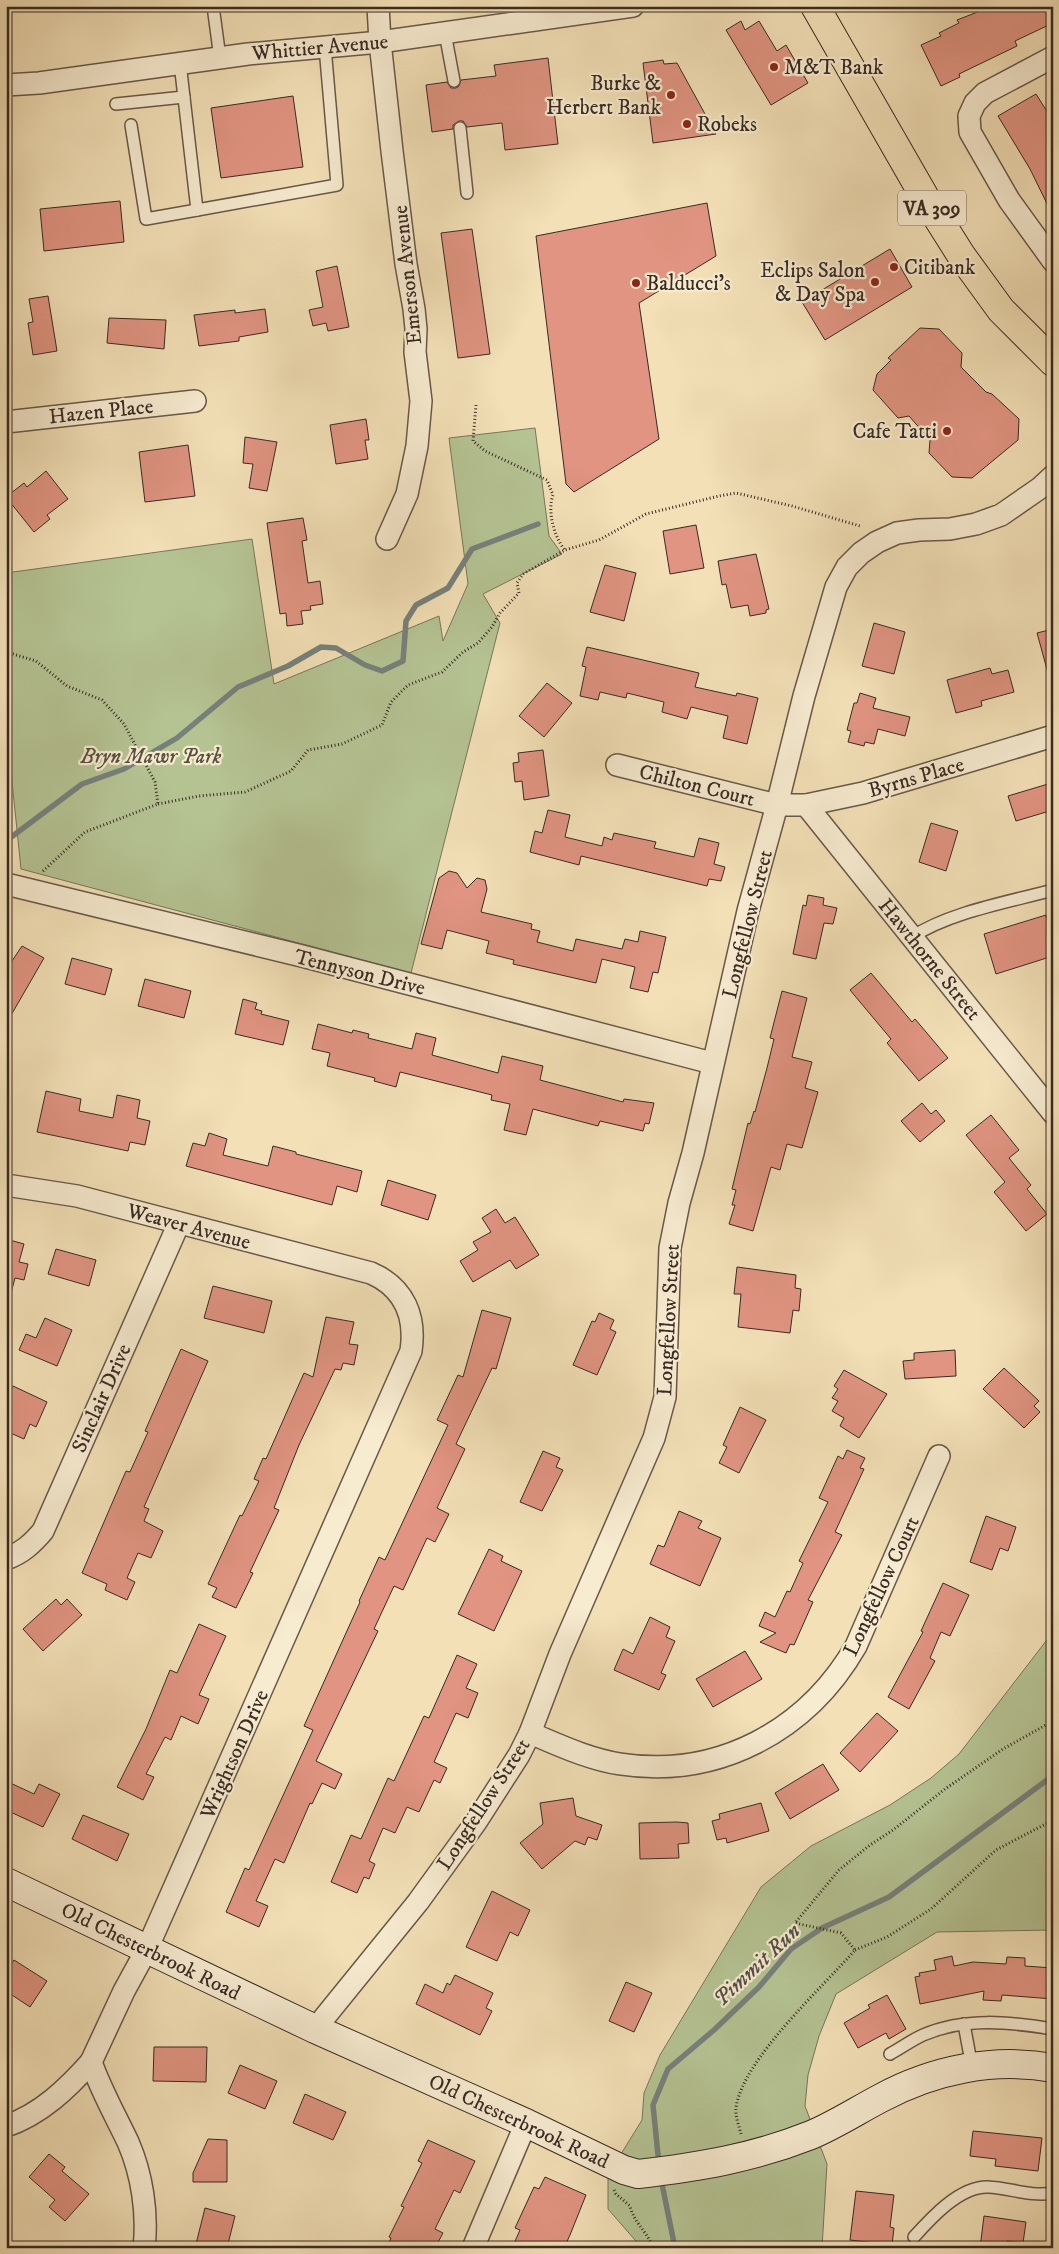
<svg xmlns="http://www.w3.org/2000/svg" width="1059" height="2254" font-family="'IM FELL DW Pica',serif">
  <rect width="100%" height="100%" fill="#f3e0b7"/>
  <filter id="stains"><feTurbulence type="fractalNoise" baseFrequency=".004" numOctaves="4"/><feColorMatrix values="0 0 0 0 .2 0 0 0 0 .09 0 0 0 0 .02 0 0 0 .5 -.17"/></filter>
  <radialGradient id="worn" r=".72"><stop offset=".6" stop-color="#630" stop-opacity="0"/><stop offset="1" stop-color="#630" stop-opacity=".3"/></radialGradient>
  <g fill="#b5c393" stroke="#77765c">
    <path d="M535,428L549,536L562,554L483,594L500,623L411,973L21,869L6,723V573L252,539L274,684L439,616L443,641L468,584L449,438Z"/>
    <path d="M1053,1632V1930L937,1932L836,1994L819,2036L808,2075L805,2106L827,2164L822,2248H642L608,2209V2175L642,2120L644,2093L660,2055L761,1887L811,1846L890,1805L931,1778L959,1754Z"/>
  </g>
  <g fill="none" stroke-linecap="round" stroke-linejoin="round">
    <g stroke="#76817c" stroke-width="5.5">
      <path d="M6,841L82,784L124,769L177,738L238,687L288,666L321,647L336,648L365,665L382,671L403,661L406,621L416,605L448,588L472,549L538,524"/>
      <path d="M659,2165L653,2105L668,2069L714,2030L759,1987L791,1949L822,1928L889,1897L1047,1780L1053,1778"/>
      <path d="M661,2179L675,2248"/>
    </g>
  </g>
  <g fill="#e09481" stroke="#392a24">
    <path d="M993,6H1053V23L1015,41L1017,46L959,74L960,77L941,86L921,45L941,36L939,33L959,23L957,20Z"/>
    <path d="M741,21L745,30L759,21L777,51L786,45L808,83L771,105L726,30Z"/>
    <path d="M548,58L558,144L505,150L502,123L467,127L463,121H459L453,125V129L432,132L426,85L447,82L451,88H456L459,86L461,80L496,76L494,65Z"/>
    <path d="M663,60L664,64L677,63L716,134L653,143L643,63Z"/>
    <path d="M1036,94L1048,113L1053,110V216L1030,169L998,116Z"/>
    <path d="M293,96L303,167L221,178L211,108Z"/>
    <path d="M120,201L124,242L44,251L40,209Z"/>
    <path d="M707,203L716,256L639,303L659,439L574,492L566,484L536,236Z"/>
    <path d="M472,229L490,354L458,358L441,233Z"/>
    <path d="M890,249L912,287L825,340L802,302Z"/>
    <path d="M337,266L349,327L328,331L326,323L313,326L309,310L323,307L316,271Z"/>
    <path d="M48,296L57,351L33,355L28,323L33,322L29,299Z"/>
    <path d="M265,309L268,332L239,337V341L199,346L194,315L235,310V313Z"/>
    <path d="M109,318L166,320L164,349L107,343Z"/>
    <path d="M920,328L939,329L962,353L961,367L986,392L992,394L1019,419L1018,440L972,478L952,477L929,453L930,440L909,416L898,418L873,390L877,374L891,360L888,358Z"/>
    <path d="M366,419L369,440H365L368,459L336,464L330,425Z"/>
    <path d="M245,437L277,442L267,491L249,488L253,464L243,463Z"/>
    <path d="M188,445L195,496L145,502L139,452Z"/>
    <path d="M46,471L68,499L47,515L50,519L34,532L6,497L24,483L27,487Z"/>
    <path d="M303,518L307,540L302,541L308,583L320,581L323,604L310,606L311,610L301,611L303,624L287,626L286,613L280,614L267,523Z"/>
    <path d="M696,525L704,568L670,574L663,531Z"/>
    <path d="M756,554L769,609L766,610V613L750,616L748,605L731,608L726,584L722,585L718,561Z"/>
    <path d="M605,565L636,573L624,621L590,612Z"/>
    <path d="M874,623L905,632L894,674L862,666Z"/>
    <path d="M1053,629V673H1048L1037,633Z"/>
    <path d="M587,647L699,673L695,687L736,696L737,693L758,698L747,744L723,738L728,716L691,707L687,719L662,712L664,702L627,693L626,698L600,692L598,700L580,696L586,667L582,666Z"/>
    <path d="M990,668L992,674L1008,670L1014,692L981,701L982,706L956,713L947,680Z"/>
    <path d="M547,683L572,703L544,737L519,716Z"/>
    <path d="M860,693L876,698L873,708L910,717L905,736L878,729L874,744L865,742L864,746L848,742L851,731L847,730L854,703H857Z"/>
    <path d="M543,750L549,796L524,800L522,781L515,782L513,763L519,762L518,753Z"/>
    <path d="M1048,784L1053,798V810L1016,821L1008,796Z"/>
    <path d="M548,810L570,815L565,837L602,846L604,837L612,840L614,833L656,842L654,848L694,857L699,838L719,843L714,864L725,867L721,881L709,879L707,886L581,856L579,865L530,852L535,831L542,833Z"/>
    <path d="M931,823L958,831L946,871L919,862Z"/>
    <path d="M449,871L457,873L467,888L477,878L485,880L487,889L481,912L532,924L531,929L540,931L537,942L573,951L576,939L622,949L625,939L638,942L640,931L666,937L658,973L653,972L648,992L630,988L635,967L602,959L596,983L513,964L514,960L486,953L489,941L447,930L442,949L421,944L439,878Z"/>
    <path d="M808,895L824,898L823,905L837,908L833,924L824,923L816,959L793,954L803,905L806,906Z"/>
    <path d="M1046,915L1053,937V956L996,974L984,934Z"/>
    <path d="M22,946L44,958L6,1024V970Z"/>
    <path d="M72,958L112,969L105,995L65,984Z"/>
    <path d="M871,973L912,1022L915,1019L948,1058L919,1081L887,1043L891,1039L850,990Z"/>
    <path d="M145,979L191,991L184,1018L138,1006Z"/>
    <path d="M782,991L807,998L792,1057L812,1062L805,1088L818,1092L802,1148L787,1144L780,1170L771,1167L753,1231L729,1224L735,1205H732L736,1190L732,1189L748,1123L750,1124L754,1111L755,1112L767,1068L774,1039L770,1038Z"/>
    <path d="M243,999L257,1003L255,1009L262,1011L261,1014L289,1021L283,1045L235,1034Z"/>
    <path d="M318,1024L352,1033L353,1030L369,1034L368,1038L412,1049L416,1033L436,1038L432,1055L498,1073L502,1056L543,1066L540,1080L623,1102L624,1099L654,1103L649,1124L645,1123L643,1131L600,1121L598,1126L533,1109L526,1135L504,1130L510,1104L491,1100L492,1095L400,1072L396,1087L374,1081L375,1078L327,1066L330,1053L312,1049Z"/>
    <path d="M46,1091L81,1099L79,1111L113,1118L117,1095L140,1100L137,1118L150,1121L145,1145L130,1142L128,1151L37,1132Z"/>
    <path d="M922,1103L931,1114L936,1110L945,1121L920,1142L901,1121Z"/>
    <path d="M991,1115L1019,1150L1009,1158L1031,1185L1027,1189L1047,1214L1026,1231L994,1192L1005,1182L966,1135Z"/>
    <path d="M209,1133L227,1139L223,1155L268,1166L273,1146L296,1152V1154L362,1171L357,1192L337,1186L332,1205L186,1166L193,1143L205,1146Z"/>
    <path d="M388,1180L436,1195L428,1220L381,1205Z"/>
    <path d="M496,1209L505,1223L515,1217L539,1255L516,1269L510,1260L473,1282L460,1261L478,1250L473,1242L491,1232L482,1218Z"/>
    <path d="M6,1239L24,1244L19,1262L28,1264L24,1280L15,1278L11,1293L6,1292Z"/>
    <path d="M56,1249L96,1260L89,1286L48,1274Z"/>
    <path d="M737,1267L796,1275L795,1288L801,1289L799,1311L793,1310L790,1333L738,1327L741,1294H734Z"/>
    <path d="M213,1286L272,1301L264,1333L204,1318Z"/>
    <path d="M482,1310L511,1318L496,1369L492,1368L456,1444L465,1449L437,1508L449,1514L435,1542L427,1538L403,1590L394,1586L374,1629L378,1631L316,1761L342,1774L335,1789L322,1783L312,1804L310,1803L284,1863L275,1859L256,1901L268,1906L259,1927L226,1912L245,1868L249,1870L313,1730L304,1726L360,1602L359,1601L379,1557L385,1560L448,1425L437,1420L458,1375L463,1377Z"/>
    <path d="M599,1313L614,1320L610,1329L616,1332L597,1375L573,1365L592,1321L595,1322Z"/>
    <path d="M326,1317L354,1322L349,1344L358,1345L354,1365L343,1363L341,1370L335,1369L299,1445L274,1508L279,1510L250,1572L253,1573L236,1608L212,1597L217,1588L208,1584L240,1515L242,1516L259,1481L254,1479L263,1458L266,1459L304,1373L313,1377Z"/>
    <path d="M45,1318L72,1330L57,1366L19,1350L26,1334L36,1338Z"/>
    <path d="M181,1349L208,1361L144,1507L149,1509L144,1521L163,1531L151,1558L138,1553L127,1578L135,1582L127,1600L105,1590L107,1584L82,1573L126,1471L130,1472L148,1432L145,1431Z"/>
    <path d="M955,1350L956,1376L905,1379L903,1361L914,1360V1353Z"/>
    <path d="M1004,1368L1039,1401L1034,1406L1040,1412L1024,1428L983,1389Z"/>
    <path d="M844,1370L887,1394L859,1438L840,1426L844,1418L832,1411L838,1401L832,1398L838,1389L834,1386Z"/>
    <path d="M13,1386L47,1402L36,1427L30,1424L24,1439L6,1431V1401Z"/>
    <path d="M740,1407L766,1420L739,1473L719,1463L727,1447L723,1445Z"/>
    <path d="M847,1450L865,1458L860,1468L864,1469L835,1532L842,1535L808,1600L813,1602L794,1645L790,1644L786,1653L760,1642L776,1633L759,1626L765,1612L775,1617L787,1591L790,1592L803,1563L799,1561L828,1502L819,1498L838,1456L843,1459Z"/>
    <path d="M543,1451L560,1458L556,1467L563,1470L542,1511L520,1502Z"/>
    <path d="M679,1511L702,1521L698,1528L721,1538L700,1586L650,1564L658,1545L664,1547Z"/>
    <path d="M986,1516L1016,1527L1008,1551L1000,1548L992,1570L970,1562Z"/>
    <path d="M489,1549L503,1556L501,1561L522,1571L494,1631L458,1614Z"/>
    <path d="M943,1583L969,1595L950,1636L941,1632L930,1658L935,1661L909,1709L888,1697L923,1632L921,1631Z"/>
    <path d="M56,1599L61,1605L67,1599L82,1615L43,1651L23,1629Z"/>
    <path d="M650,1617L670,1627L666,1637L675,1641L661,1673L666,1675L659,1690L614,1670L623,1649L633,1654Z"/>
    <path d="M199,1624L226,1636L199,1695L209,1699L198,1724L181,1716L171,1740L165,1737L146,1774L154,1777L143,1800L117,1787L146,1729L170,1670L177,1673Z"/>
    <path d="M745,1651L762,1679L713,1707L696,1679Z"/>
    <path d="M457,1655L477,1664L466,1688L478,1693L468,1718L456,1713L434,1762L447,1768L440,1783L434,1780L419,1812L407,1807L395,1833L383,1828L369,1861L375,1864L369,1879L364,1877L357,1893L331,1882L351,1835L361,1839L388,1778L394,1781L424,1716L429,1718Z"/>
    <path d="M877,1713L898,1731L860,1772L840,1753Z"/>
    <path d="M823,1764L839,1790L790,1819L775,1793Z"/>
    <path d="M6,1781L34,1794L39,1784L60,1794L43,1827L6,1810Z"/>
    <path d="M573,1798L576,1816L602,1825L597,1840L588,1837L585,1845L575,1841L542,1869L520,1843L543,1824L540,1803Z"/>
    <path d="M761,1803L769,1831L727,1843L726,1838L717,1840L712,1821L720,1819L719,1814Z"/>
    <path d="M83,1815L129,1834L117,1861L72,1839Z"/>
    <path d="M677,1822L688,1823L689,1843L678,1844L679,1858L640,1859L639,1823Z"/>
    <path d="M492,1891L530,1910L518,1936L510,1932L497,1961L466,1947Z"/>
    <path d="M952,1956L954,1966L973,1962L1006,1964L1007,1957L1025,1958V1966L1053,1968V1999L1002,1995L1001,2001L983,2000L984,1991L920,2004L915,1977L920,1976L919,1973L936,1970L934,1960Z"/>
    <path d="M14,1960L47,1981L30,2007L6,1991V1972Z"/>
    <path d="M455,1975L493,1993L486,2008L492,2011L480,2035L416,2004L425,1984L443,1993L447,1983L450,1985Z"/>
    <path d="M626,1982L652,1993L634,2032L609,2021Z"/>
    <path d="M887,1995L906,2029L889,2039L886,2033L858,2048L844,2023L870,2008L868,2005Z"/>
    <path d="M154,2047H207L206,2082L153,2081Z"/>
    <path d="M240,2065L277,2081L265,2109L228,2093Z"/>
    <path d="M305,2094L346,2112L333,2140L293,2123Z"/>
    <path d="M973,2131L1042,2138L1038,2171L995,2166L996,2159L970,2156Z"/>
    <path d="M208,2139L227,2140V2182H193V2173Z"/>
    <path d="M428,2140L475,2161L460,2193L454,2190L435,2229L443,2233L435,2248H387L391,2238L389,2237L404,2207L401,2206L422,2163L418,2161Z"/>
    <path d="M49,2154L65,2167L62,2171L89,2194L65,2221L49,2207L55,2200L29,2177Z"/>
    <path d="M545,2177L586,2195L570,2235L564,2248H512L520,2230L515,2228L534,2187L539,2189Z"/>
    <path d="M856,2191L894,2195L890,2227L894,2228L892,2245L850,2240Z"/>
    <path d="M205,2208L235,2216L227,2248H195Z"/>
    <path d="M984,2216L1026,2222L1023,2243L1007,2241L1006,2248H980Z"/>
  </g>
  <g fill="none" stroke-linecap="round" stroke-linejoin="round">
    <g stroke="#685849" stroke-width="14">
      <g id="lane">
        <path d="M213,6L220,58"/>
        <path d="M445,33L454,81"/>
        <path d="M180,63L197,210L337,185L325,47"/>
        <path d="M116,104L184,97"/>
        <path d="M131,125L146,219L197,210"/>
        <path d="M460,128L467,193"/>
        <path d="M912,937C950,912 1009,902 1053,890"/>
        <path d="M964,2024L972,2067"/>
        <path d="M890,2054C901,2048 912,2040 923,2035C964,2017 1010,2022 1053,2029"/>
        <path d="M914,2237C931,2218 960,2186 988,2187C1010,2188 1031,2197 1053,2193"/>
      </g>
    </g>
    <g stroke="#685849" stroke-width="24">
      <g id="street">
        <path d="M378,6L380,42L392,151L406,264L414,309L416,329L415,352L421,401L417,446L407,494L387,539"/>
        <path d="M1053,57L985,93L975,103L969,116L970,132L1009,200L1053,261"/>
        <path d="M6,85L39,83L248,54L380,42L633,6"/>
        <path d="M6,422L195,401"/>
        <path d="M617,765L777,805H806L863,793L1053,736"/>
        <path d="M806,805L1053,1113"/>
        <path d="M6,884L302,956L712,1063"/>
        <path d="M6,1185L77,1196L371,1273C405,1288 416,1317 411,1351L147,1949L124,1991L91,2062C101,2090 115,2115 128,2142C142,2174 148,2213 144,2248"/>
        <path d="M6,1559C22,1553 32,1544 43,1531L179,1223"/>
        <path d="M530,1733C559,1745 588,1759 620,1764C718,1779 807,1731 856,1646L939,1456"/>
        <path d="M315,2029L418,1902L476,1822L519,1755L530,1733L560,1654L654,1438L665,1397L670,1248L679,1203L693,1153L748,911L777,805L804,696L836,587L847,567L861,553L877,542L897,533L919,530L950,529L976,524L1001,515L1040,488L1053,476"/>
        <path d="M6,2126C40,2115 68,2088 91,2062"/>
        <path d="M473,2248L526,2123"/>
      </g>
    </g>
    <g stroke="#392a24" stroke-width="30">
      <path id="secondary" d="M6,1882L315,2029L526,2123L624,2170L638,2174C699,2167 753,2158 811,2135C835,2125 858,2110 881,2098C933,2070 994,2057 1053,2068"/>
    </g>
    <g stroke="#392a24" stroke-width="30">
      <path id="primary" d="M815,6L927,201L961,255L1001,310L1053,362"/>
    </g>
    <g stroke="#392a24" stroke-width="3" stroke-dasharray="1 2.5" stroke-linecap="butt">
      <path d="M476,405L473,441L485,451L547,480L553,495C547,511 554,537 565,550"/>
      <path d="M6,652L36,661L67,686L102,700L124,724L155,782L158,804L85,832L42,872"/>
      <path d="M158,804L199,796L245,792L291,771L308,750L342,744L382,725L391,702L408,685L442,672L463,652L478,643L492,627L500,613L519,593L517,583L523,574L565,550L599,540L646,514L719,496L736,493L792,506L860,526"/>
      <path d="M855,1950L887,1937L931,1909L996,1850L1053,1820"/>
      <path d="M741,2134C739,2126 735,2116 736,2108C742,2060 823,1987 855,1950L841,1933L795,1923L839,1870L870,1845L893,1830L945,1789L1003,1749L1053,1721"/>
      <path d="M614,2190L616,2194L630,2206C634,2223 647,2231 653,2248"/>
    </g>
    <use href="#lane" stroke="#f7ebd0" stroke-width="11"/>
    <use href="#street" stroke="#f7ebd0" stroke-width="21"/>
    <use href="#secondary" stroke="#f7ebd0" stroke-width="28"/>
    <use href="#primary" stroke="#f3e0b7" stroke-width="28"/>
  </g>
  <g fill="#8f2418" stroke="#f7ebd0" stroke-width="2">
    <circle cx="774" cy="67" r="5"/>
    <circle cx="671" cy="95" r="5"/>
    <circle cx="687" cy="124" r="5"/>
    <circle cx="894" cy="267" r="5"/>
    <circle cx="875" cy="282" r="5"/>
    <circle cx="636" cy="283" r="5"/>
    <circle cx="947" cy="431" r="5"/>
  </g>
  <g text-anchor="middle" stroke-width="4.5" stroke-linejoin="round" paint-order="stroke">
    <rect fill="#f7ebd0" stroke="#726458" stroke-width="1" x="898" y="190.5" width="68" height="35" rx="4"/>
    <g font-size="20" font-weight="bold" fill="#392a24">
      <text x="932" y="215">VA 309</text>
    </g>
    <g font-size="21" fill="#392a24" stroke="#f7ebd0">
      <text transform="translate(320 47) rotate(-5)" y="7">Whittier Avenue</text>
      <text transform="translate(407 275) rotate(-96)" y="7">Emerson Avenue</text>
      <text transform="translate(101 411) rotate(-6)" y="7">Hazen Place</text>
      <text transform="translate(916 777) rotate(-16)" y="7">Byrns Place</text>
      <text transform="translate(697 785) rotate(14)" y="7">Chilton Court</text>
      <text transform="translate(747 924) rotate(-76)" y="7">Longfellow Street</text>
      <text transform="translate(930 959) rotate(51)" y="7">Hawthorne Street</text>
      <text transform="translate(360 972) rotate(14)" y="7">Tennyson Drive</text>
      <text transform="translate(189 1226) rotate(15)" y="7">Weaver Avenue</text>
      <text transform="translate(668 1320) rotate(-87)" y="7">Longfellow Street</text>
      <text transform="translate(101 1398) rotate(-66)" y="7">Sinclair Drive</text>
      <text transform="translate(881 1586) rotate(-65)" y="7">Longfellow Court</text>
      <text transform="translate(234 1754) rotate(-66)" y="7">Wrightson Drive</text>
      <text transform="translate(483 1804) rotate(-57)" y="7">Longfellow Street</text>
      <text transform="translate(151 1951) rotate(26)" y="7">Old Chesterbrook Road</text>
      <text transform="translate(519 2121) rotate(25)" y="7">Old Chesterbrook Road</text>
    </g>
    <g font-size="21" fill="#392a24" stroke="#f7ebd0" text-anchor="start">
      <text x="784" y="74">M&amp;T Bank</text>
      <text x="661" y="90" text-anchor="end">Burke &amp;<tspan x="661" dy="24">Herbert Bank</tspan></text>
      <text x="697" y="131">Robeks</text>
      <text x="904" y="274">Citibank</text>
      <text x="865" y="277" text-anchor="end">Eclips Salon<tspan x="865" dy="24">&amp; Day Spa</tspan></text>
      <text x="646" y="290">Balducci's</text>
      <text x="937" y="438" text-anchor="end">Cafe Tatti</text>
    </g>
    <g font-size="21" font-style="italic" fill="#585040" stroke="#f7ebd0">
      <text x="151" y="763">Bryn Mawr Park</text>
    </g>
    <g font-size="22" font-style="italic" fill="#524e48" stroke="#f7ebd0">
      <text transform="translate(756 1964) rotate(-43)" y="8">Pimmit Run</text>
    </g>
  </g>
  <rect width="1059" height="2254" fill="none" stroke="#f3e0b7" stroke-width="25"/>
  <rect x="8" y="8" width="1044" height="2239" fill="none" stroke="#392a24" stroke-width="2.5"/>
  <rect x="12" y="12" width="1034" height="2229" fill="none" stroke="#392a24"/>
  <rect width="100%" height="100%" filter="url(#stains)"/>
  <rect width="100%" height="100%" fill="url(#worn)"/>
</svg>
